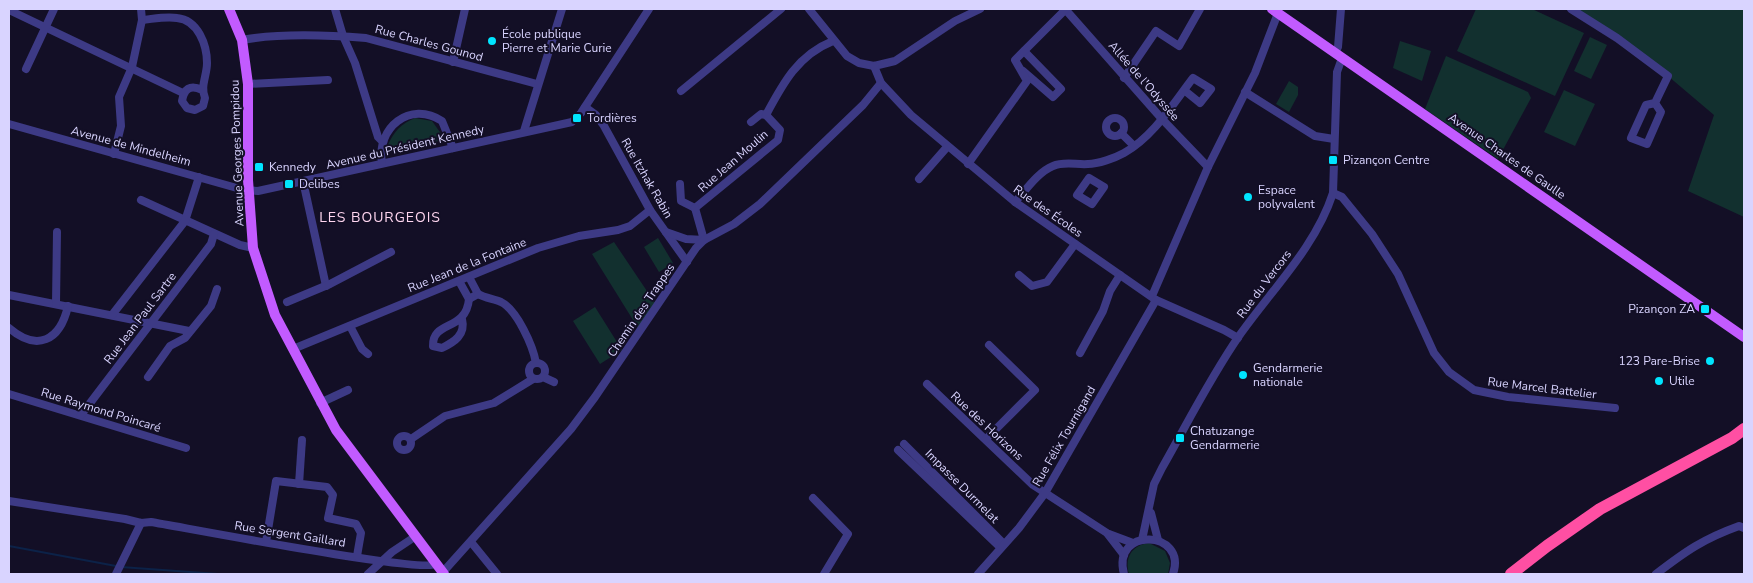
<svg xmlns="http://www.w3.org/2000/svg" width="1753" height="583" font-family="'Nunito Sans',sans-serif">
  <rect width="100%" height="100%" fill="#130f26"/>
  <g fill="#12302f">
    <path d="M1476,9H1532L1584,33L1555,96L1457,51Z"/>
    <path d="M1571,9H1744V217L1688,191L1714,115L1668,76Z"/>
    <path d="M1590,37L1607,45L1591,79L1574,71Z"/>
    <path d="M1400,41L1431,51L1422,81L1393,68Z"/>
    <path d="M1446,56L1528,92L1531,98L1498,159L1425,109Z"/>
    <path d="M1289,81L1298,87V95L1289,112L1276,104Z"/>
    <path d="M1564,90L1595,104L1575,146L1544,132Z"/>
    <path d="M415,118L432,121L442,135L440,141L391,151L388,145C394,131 401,124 415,118Z"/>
    <path d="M658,238L673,263L659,272L644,247Z"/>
    <path d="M614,242L655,303L638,328L592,254Z"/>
    <path d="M595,307L622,350L600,364L573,321Z"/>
    <path d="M1149,543L1165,551L1170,563L1168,574H1129C1124,558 1132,545 1149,543Z"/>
  </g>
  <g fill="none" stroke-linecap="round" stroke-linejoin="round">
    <g stroke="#0c2248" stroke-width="2">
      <path d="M9,546L116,566"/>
      <path d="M121,567L218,574"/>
    </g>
    <g stroke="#3d3a85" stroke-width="8">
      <path d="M335,9L343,36L355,63L378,137L383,142"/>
      <path d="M809,9L847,56L859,63L874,66L895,61L955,21L980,9"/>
      <path d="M1065,9L1162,119L1208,167"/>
      <path d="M1571,9L1617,38L1668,76L1655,103L1646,105L1631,138L1647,144L1661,112L1655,103"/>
      <path d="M9,10L183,93"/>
      <path d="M142,20C153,19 166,16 177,18C198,20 207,45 207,63C207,76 200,86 205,98L203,106L195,110L187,108L182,101C184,89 190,84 202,90"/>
      <path d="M242,40C280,33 328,35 366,38L537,84"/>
      <path d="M1335,53L1338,47L1341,9"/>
      <path d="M453,62L465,9"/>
      <path d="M874,66L881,83L911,115L1015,202L1156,300L1224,330L1238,338"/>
      <path d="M26,69L54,9"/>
      <path d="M1023,71L1053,97L1061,89L1024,51"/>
      <path d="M1124,78L1156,31L1179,46L1200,9"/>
      <path d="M248,84L328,80"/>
      <path d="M681,91L781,9"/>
      <path d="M1245,92L1315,136L1334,139"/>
      <path d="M585,107L596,115L604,126L650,210L687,262"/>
      <circle cx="1115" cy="127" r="9"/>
      <path d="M751,122L761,114L766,115"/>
      <path d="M9,124L244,190L258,191L572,122L581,113L649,9"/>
      <path d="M524,131L562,9"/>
      <path d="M1121,133L1134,146"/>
      <path d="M114,154L121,126L119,97L132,67L142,20L141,9"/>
      <path d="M382,163C376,128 410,100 442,121L453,148"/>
      <path d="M968,164L1027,81L1015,60L1066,9"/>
      <path d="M1089,178L1104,187L1092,204L1077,195Z"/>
      <path d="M919,179L947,147"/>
      <path d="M303,181L326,286"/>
      <path d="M680,184L681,201L695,208"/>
      <path d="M1333,193L1342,197L1372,234L1398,274L1434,353L1449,372L1474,390L1508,397L1615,408"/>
      <path d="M141,200L240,245L253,248"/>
      <path d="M1015,202C1026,190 1038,172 1053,166C1064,161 1077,165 1088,164C1098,164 1115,158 1124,153C1153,137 1173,104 1193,78L1211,89L1200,103L1184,90"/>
      <path d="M695,208L778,140L780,130L766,115C783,83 798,55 833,41"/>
      <path d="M666,232L686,239L704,240L695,208"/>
      <path d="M1019,275L1032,286L1047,282L1075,244"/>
      <path d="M459,281L469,299L478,294L469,277"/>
      <path d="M478,294C485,298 494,299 501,302C517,310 533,346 536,363"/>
      <path d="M9,295L189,331"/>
      <path d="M1152,296L1208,167L1255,73L1278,13"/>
      <path d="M287,302L330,284L391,252"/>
      <path d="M56,304L57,232"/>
      <path d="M112,315L185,221L199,177"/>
      <path d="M462,319C466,335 454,342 442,348L433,346C432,320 466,332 469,299"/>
      <path d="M350,326L362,349L368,354"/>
      <path d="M9,328C37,352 60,341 68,306"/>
      <path d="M293,349L538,248L579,236L618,230L630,226L650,210"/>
      <path d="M1080,353L1103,311L1110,291L1120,275"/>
      <circle cx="537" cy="371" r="8"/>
      <path d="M148,377L170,346L185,338L211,306L217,289"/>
      <path d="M543,377L554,382"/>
      <path d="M927,384L1033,485L1107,533L1124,555"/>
      <path d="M9,394L186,448"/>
      <path d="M320,403L348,390"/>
      <path d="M81,415L211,244L214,234"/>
      <circle cx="404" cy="443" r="7"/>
      <path d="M411,439L445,416L494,403L533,379"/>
      <path d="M986,439L1035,390L989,345"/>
      <path d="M904,444L1004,544"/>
      <path d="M898,450L1000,547"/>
      <path d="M299,484L302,440"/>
      <path d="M813,498L848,534L824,574"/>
      <path d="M9,501L125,519L141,523L151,522C187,528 420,573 436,564"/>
      <path d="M1151,513L1158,540"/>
      <path d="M1109,534L1133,543"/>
      <path d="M1142,540L1154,484L1162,468C1187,424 1210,378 1239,336C1272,289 1315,248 1333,193L1337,72L1342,58"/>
      <path d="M266,542L276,481L327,487L333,495L328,518L356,524L361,533L357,556"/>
      <path d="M471,542L497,574"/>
      <path d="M443,572L571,429L595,397L696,248L704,240L734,224L760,204L863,105L881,83"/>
      <path d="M116,574L141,523"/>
      <path d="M368,574L392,552L416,536"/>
      <path d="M978,574L1019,528L1045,493L1156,300"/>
      <path d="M1124,574C1111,526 1188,530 1173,574"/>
      <path d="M1656,574C1686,551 1703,539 1739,526L1744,528"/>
    </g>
    <g stroke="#c25bff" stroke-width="10">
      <path d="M229,9L242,40L248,84V180L253,248L275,315L336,430L444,574"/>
      <path d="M1272,9L1744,337"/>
    </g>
    <path stroke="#ff4fa3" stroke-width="12" d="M1511,574L1547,546L1600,509L1732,438L1744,429"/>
  </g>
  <g fill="#00e5ff" stroke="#130f26" stroke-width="2">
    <circle cx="492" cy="41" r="5"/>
    <rect x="572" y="113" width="10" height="10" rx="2.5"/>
    <rect x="1328" y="155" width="10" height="10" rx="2.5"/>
    <rect x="254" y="162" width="10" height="10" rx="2.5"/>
    <rect x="284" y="179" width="10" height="10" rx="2.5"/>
    <circle cx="1248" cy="197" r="5"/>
    <rect x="1700" y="304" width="10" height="10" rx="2.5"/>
    <circle cx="1710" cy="361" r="5"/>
    <circle cx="1243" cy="375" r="5"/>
    <circle cx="1659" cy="381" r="5"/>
    <rect x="1175" y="433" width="10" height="10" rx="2.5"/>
  </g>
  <g text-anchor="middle" stroke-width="4" stroke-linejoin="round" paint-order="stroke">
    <g font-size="12" fill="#d9d4ff" stroke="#130f26" text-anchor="start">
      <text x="502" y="38">École publique<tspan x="502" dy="14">Pierre et Marie Curie</tspan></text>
      <text x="587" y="122">Tordières</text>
      <text x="1343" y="164">Pizançon Centre</text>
      <text x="269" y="171">Kennedy</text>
      <text x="299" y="188">Delibes</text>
      <text x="1258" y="194">Espace<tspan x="1258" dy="14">polyvalent</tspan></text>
      <text x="1695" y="313" text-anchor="end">Pizançon ZA</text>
      <text x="1700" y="365" text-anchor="end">123 Pare-Brise</text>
      <text x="1253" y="372">Gendarmerie<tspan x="1253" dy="14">nationale</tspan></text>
      <text x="1669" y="385">Utile</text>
      <text x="1190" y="435">Chatuzange<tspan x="1190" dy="14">Gendarmerie</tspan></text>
    </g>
    <g font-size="12" fill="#d9d4ff" stroke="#130f26">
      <text transform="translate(429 43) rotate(15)" y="4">Rue Charles Gounod</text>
      <text transform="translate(1144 81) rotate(49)" y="4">Allée de l'Odyssée</text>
      <text transform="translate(131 146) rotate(15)" y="4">Avenue de Mindelheim</text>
      <text transform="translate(405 147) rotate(-13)" y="4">Avenue du Président Kennedy</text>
      <text transform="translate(237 153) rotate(-92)" y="4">Avenue Georges Pompidou</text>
      <text transform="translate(1507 156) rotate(35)" y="4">Avenue Charles de Gaulle</text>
      <text transform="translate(733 161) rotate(-41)" y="4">Rue Jean Moulin</text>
      <text transform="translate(647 178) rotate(60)" y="4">Rue Itzhak Rabin</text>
      <text transform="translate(1048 211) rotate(35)" y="4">Rue des Écoles</text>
      <text transform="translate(467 265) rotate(-22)" y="4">Rue Jean de la Fontaine</text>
      <text transform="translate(1264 284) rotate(-53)" y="4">Rue du Vercors</text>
      <text transform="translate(641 310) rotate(-56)" y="4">Chemin des Trappes</text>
      <text transform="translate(140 318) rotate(-53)" y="4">Rue Jean Paul Sartre</text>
      <text transform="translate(1542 388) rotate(7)" y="4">Rue Marcel Battelier</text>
      <text transform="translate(101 410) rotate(17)" y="4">Rue Raymond Poincaré</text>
      <text transform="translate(987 426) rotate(43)" y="4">Rue des Horizons</text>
      <text transform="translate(1064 436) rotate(-60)" y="4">Rue Félix Tournigand</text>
      <text transform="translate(962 486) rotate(45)" y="4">Impasse Durmelat</text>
      <text transform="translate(290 534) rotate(9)" y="4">Rue Sergent Gaillard</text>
    </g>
    <g font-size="14" letter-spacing="1" fill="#ffd6f0" stroke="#130f26">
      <text x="380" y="222">LES BOURGEOIS</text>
    </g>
  </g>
  <rect width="1753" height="583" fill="none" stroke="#d9d4ff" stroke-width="20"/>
</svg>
